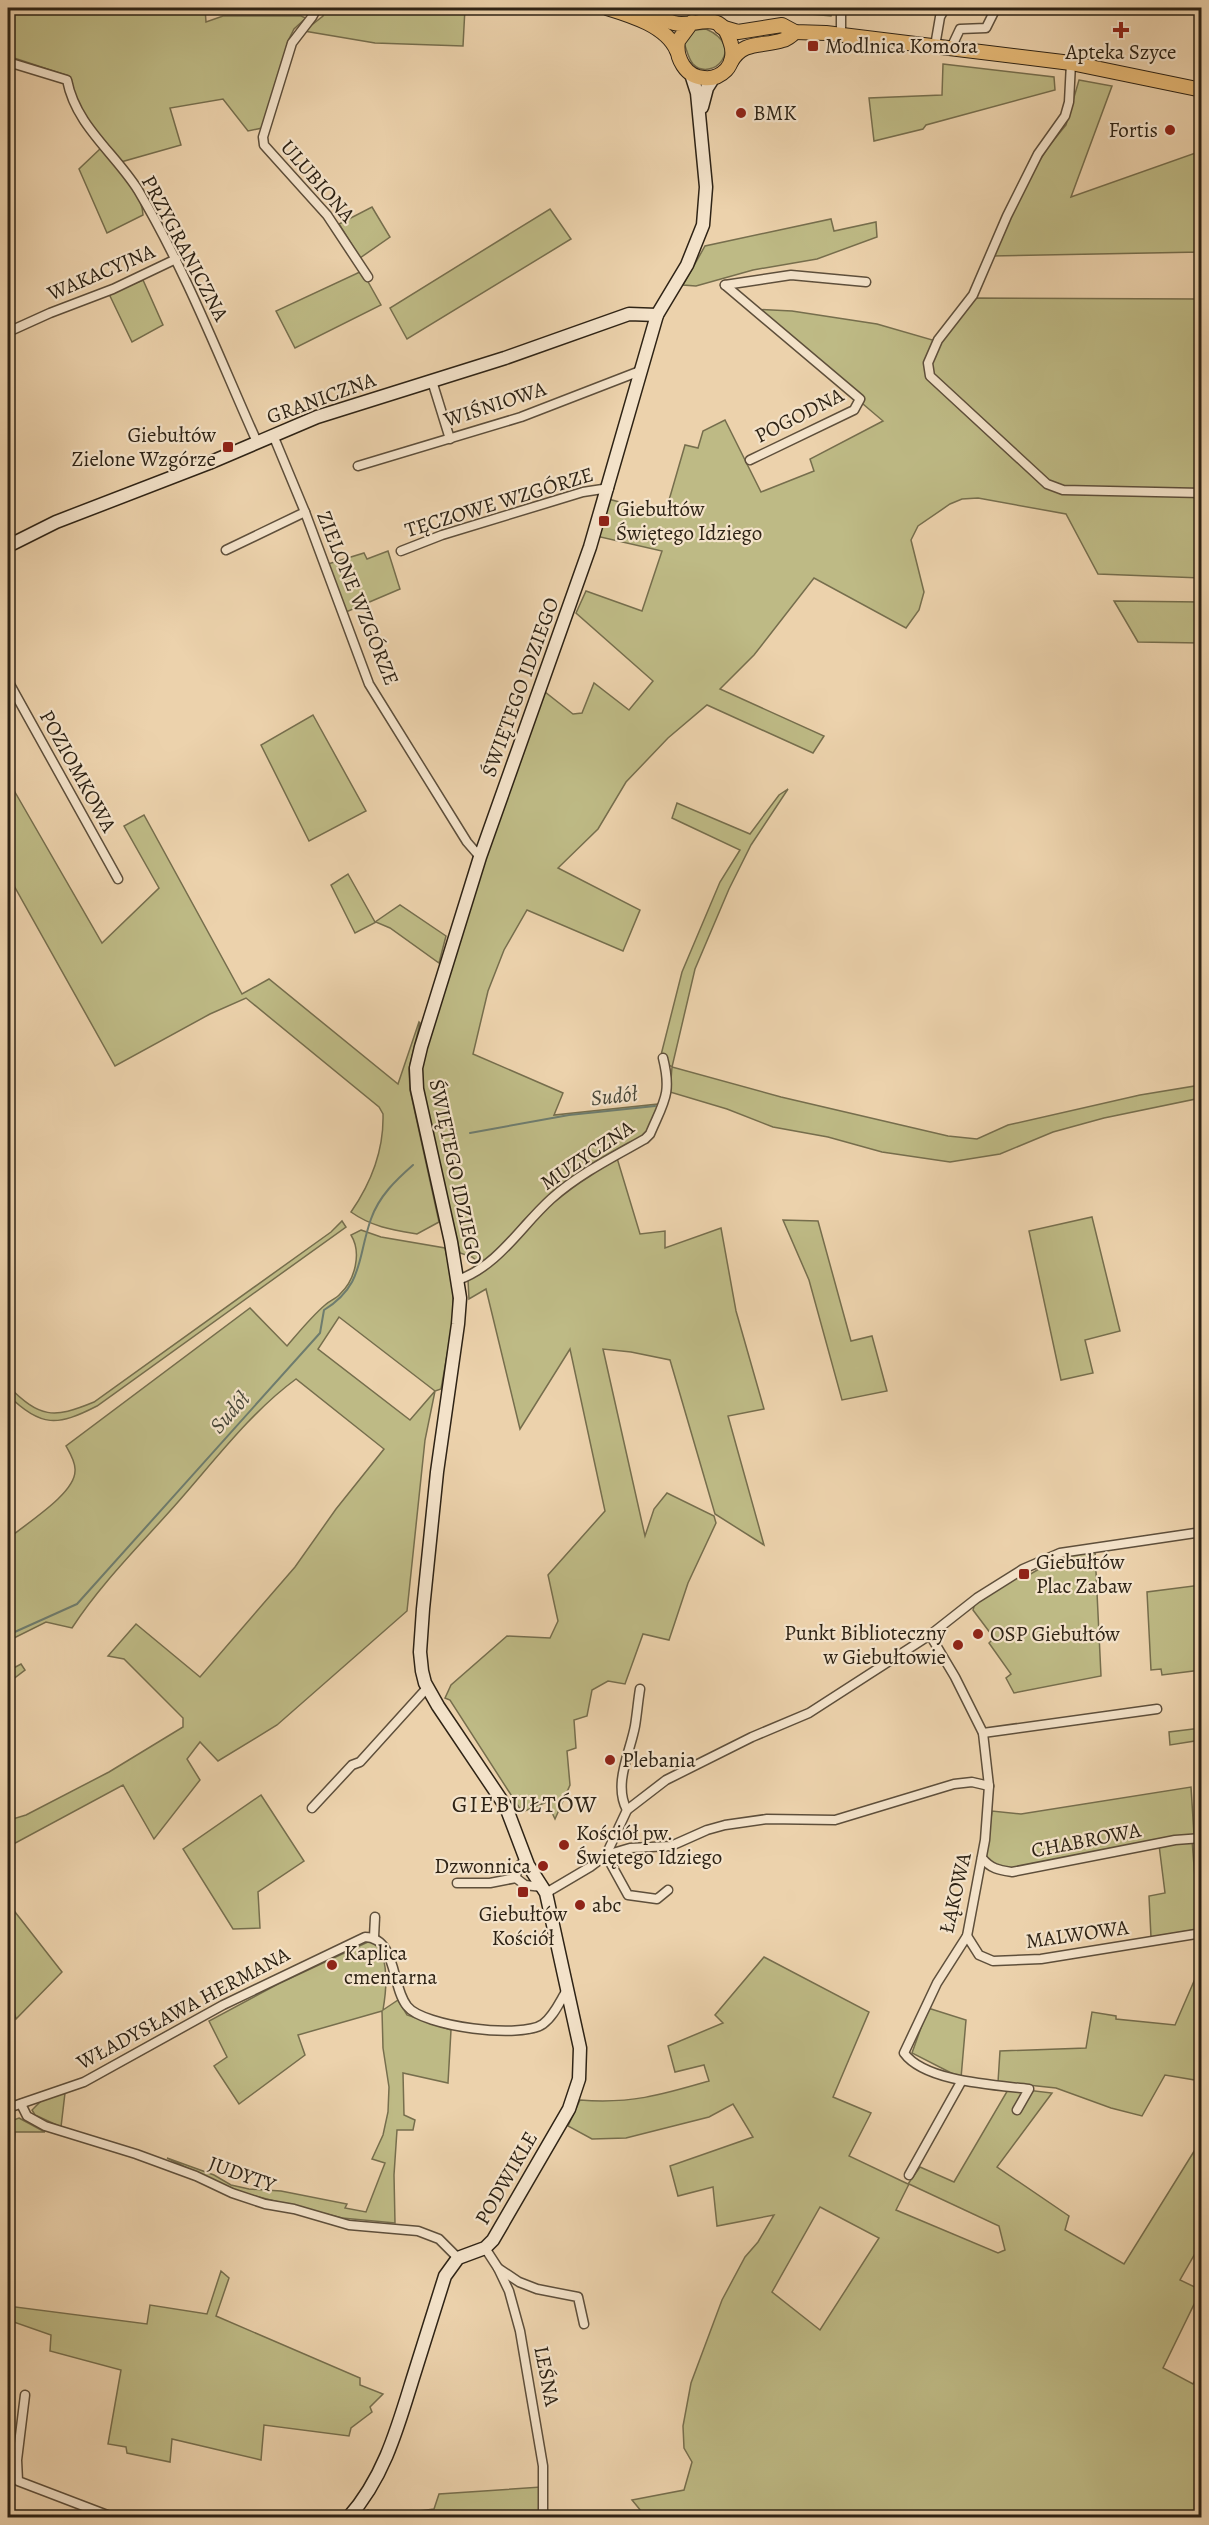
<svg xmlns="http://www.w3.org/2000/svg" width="1209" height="2525" font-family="Alegreya,serif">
  <rect width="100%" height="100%" fill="#ecd2ac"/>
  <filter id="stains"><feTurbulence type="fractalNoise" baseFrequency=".00333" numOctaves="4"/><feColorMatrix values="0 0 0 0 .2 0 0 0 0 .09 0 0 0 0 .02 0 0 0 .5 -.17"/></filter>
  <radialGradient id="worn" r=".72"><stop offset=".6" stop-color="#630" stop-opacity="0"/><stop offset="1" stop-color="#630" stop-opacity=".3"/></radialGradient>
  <g fill="#beba85" stroke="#766e4d" stroke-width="1.5" fill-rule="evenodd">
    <path d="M8,8H205L206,22L223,16H301L306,18L294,29L288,41L271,103L262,128L248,131L223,99L170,108L181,145L114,164C127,179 142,195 143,215L107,233L79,169L101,148L81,124L69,76L8,56Z"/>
    <path d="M325,8H465L463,46L375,43L304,31L323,16Z"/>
    <path d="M768,8H833L831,16L767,10Z"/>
    <path d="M706,29C747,47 712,83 693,64C688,58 687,50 684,43L695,30Z"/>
    <path d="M943,64L1054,77L1055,90L926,125L923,129L874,141L869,98L942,95Z"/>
    <path d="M1079,80L1112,86L1071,197L1201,151V252L992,256L1030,176L1048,147L1066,125Z"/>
    <path d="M372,207L390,237L360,258L339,224Z"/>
    <path d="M550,209L571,239L407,339L390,308Z"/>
    <path d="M831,219L834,231L876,222L877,237L817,259L753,270L696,286L683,285L705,246Z"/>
    <path d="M362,271L381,305L295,348L276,311Z"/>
    <path d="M143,280L163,325L132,342L109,294Z"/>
    <path d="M973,298L1201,299V578L1098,574L1066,514L978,498L962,499L950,504L918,526L911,540L924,592L919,610L906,628L814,578L754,655L720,689L824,736L813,753L707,705L668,738L626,782L598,829L558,868L640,910L623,951L527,910L504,950L488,991L473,1054L563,1093L554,1115L659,1104L646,1134L550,1195L523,1221L500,1251L482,1265L472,1257L460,1253L421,1083L422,1060L483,859L545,692L573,714L582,713L594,683L629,710L653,681L576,613L586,591L642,611L662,551L596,536L608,499L665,514L685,445L698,448L703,431L725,420L761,492L814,471L810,459L883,421L751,309L792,311L877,324L939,342Z"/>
    <path d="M388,551L400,589L346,612L328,564L364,553L367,559Z"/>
    <path d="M1114,601L1201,602V643L1138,642Z"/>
    <path d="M313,715L366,811L309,841L261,745Z"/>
    <path d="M8,780L102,943L159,888L124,826L144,815L242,994L269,979L398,1084L419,1022L420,1023L409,1069L410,1090L439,1222L417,1234C393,1230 372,1227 351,1212C371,1183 384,1150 383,1114L379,1107L246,998L210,1014L115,1066L8,875Z"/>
    <path d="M788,789L751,845L729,889L695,969L672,1067L781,1097L948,1136L977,1139L1008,1125L1140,1095L1201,1085V1123L1196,1099L1104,1118L1053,1132L1000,1154L950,1162L882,1152L828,1137L773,1127L727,1109L670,1092L672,1067L660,1059L682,972L720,882L740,850L672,818L677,803L750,834L779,795Z"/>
    <path d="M348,874L375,922L400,905L446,936L439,963L390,928L376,922L355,933L331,885Z"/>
    <path d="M617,1158L640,1234L665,1231V1248L721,1228L736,1311L764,1409L728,1416L764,1545L715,1514L670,1360L631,1352L603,1349L645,1536L654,1509L667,1493L714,1516L716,1523L688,1583L669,1640L643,1634L625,1684L608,1681L592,1690L587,1716L574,1720L576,1748L567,1751L570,1785L555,1819L547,1802L522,1812L450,1700L445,1698L451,1685L507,1636L550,1638L558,1621L548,1575L605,1511L570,1349L520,1429L486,1289L469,1299L468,1280L502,1256L533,1219L583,1177Z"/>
    <path d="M1092,1217L1120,1331L1085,1340L1093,1373L1061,1380L1029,1231Z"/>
    <path d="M783,1220L818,1221L851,1341L872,1336L887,1391L842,1400L809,1280Z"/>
    <path d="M342,1221L346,1227L97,1406C58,1426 41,1428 8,1395V1386C40,1418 53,1419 94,1402L331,1232Z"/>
    <path d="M361,1230L381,1237L445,1248L453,1283V1322L441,1389L435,1391L425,1440L407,1611L277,1725L218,1761L200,1742L187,1759L200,1780L154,1839L123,1785L8,1847V1816L13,1819L26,1815L109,1772L183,1727V1718L124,1659L108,1656L136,1624L200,1677L295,1567L336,1509L384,1449L296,1379C251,1412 215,1460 178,1502C142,1543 102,1582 72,1628L46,1622L8,1641V1539C25,1524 75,1494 75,1471C76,1463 70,1453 66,1446L250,1308L287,1346C299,1332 311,1317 325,1305C329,1301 336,1299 340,1294C355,1280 362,1253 351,1235ZM339,1317L435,1391L410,1420L318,1349Z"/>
    <path d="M1095,1551L1101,1676L1014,1693L1006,1678L1011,1674L989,1643L994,1638L973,1610L975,1603L1022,1573L1024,1578L1039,1569V1566L1058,1557Z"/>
    <path d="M1201,1585V1670L1162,1675L1161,1669L1151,1670L1147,1592Z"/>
    <path d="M21,1664L25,1670L8,1683V1671Z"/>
    <path d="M1201,1728V1740L1170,1745L1169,1732Z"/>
    <path d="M1191,1787L1194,1835L1014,1869L998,1867L986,1857L992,1811L1021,1814Z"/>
    <path d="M261,1795L304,1861L258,1892L260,1928L233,1929L183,1849Z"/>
    <path d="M1192,1840L1199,1929L1151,1937L1149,1896L1165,1893L1159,1845Z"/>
    <path d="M8,1903L62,1972L16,2019L8,1988Z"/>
    <path d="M370,1941L379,1944C388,1967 387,1986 383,2010L398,2000L407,2015L451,2030L448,2083L403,2073L404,2115L415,2120L413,2130H397L394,2175L395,2223L342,2218L231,2190L167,2158L214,2175L231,2185L249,2189L281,2191L347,2204L345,2208L366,2212L385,2163L372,2159L383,2135L388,2112L389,2087L383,2048L382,2011L298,2035L305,2055L239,2104L214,2066L227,2057L209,2021L278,1984Z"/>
    <path d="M764,1957L869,2012L833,2097L871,2113L849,2156L908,2184L920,2167L954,2182L1009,2088L1052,2093L997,2167L1069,2216L1065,2230L1124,2264L1198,2145L1201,2146V2243L1180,2280L1201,2290L1163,2368L1193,2384L1201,2367V2517H646L632,2500L684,2490L692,2462L684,2448L683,2426L691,2383L722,2300L745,2257L758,2242L774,2215L717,2226L713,2187L678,2196L670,2166L753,2137L733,2104L709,2117L626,2138L592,2139L568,2126L580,2100C631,2104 661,2095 709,2081L704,2065L675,2072L668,2046L723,2023L715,2015ZM909,2184L999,2226L1005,2250L998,2253L896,2210ZM820,2207L879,2238L820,2330L772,2292Z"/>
    <path d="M1201,1965V2081L1165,2075L1142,2116L1111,2108L1056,2088L998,2082L1000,2051L1086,2048L1092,2012L1116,2016V2019L1175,2025Z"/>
    <path d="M928,2008L966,2020L961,2078L912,2053Z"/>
    <path d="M65,2093L61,2127L35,2115L32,2110L42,2100Z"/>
    <path d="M19,2118L45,2132H15L8,2241V2122Z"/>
    <path d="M221,2271L229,2278L216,2316L360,2378V2385L383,2394L370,2407L372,2412L351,2428L349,2436L264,2425L261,2460L172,2439L170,2462L127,2453L126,2447L108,2444L121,2370L50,2351L51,2335L8,2320V2306L147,2324L150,2305L207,2314Z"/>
    <path d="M541,2487L540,2517L359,2518L368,2510L375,2517L434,2509L439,2494Z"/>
  </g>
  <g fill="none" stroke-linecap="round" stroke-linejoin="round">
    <g stroke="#6e7c6e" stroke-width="2">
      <path d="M470,1133L569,1115L655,1106"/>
      <path d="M441,1137L456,1134"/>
      <path d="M8,1635L77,1604L320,1333L324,1310C364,1285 357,1258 371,1219C379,1196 396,1180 413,1165"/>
    </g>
    <g stroke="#5e4f3b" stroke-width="11">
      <g id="street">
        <path d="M317,8L312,17L292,43L263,137L264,145L327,215L368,277"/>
        <path d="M841,8V35"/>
        <path d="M935,46L940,17L945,8"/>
        <path d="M951,48L960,29L986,28L996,8"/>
        <path d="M8,62L67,80C76,126 114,152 138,190C186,271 219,357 257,442"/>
        <path d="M1071,63L1069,102L1065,116L1038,154L1007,216L973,295L938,340L928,363L930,376L1047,484L1063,490L1202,493"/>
        <path d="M725,285L860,399L854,410L750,460"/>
        <path d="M725,285L791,275L866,282"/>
        <path d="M8,332L50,313L113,289L176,259"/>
        <path d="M432,381L450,439"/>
        <path d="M273,435L305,512L369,684L467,842L480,857"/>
        <path d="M358,466L521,417L640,371"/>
        <path d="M226,550L305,512"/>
        <path d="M401,551L442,535L583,492L609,488"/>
        <path d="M8,681L118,879"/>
        <path d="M458,1280C499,1265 520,1227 551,1199C579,1174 613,1157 645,1139L650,1134C664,1101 672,1094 663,1058"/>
        <path d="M930,1635L955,1677L983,1733L989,1786L985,1840L967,1936L937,1983L904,2053C925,2082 996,2085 1029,2089L1017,2110"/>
        <path d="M983,1733L1157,1709"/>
        <path d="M312,1808L352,1765L360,1762L427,1688"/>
        <path d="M627,1810C613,1784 630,1753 635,1726C637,1714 638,1701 640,1689"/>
        <path d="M982,1858C991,1869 999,1870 1012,1872L1175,1840L1202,1838"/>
        <path d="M526,1859L517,1868L516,1878L525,1885L542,1887"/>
        <path d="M457,1883H490L516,1878"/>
        <path d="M668,1890L657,1899L628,1895L606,1855L630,1848L671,1846L707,1830L725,1825L767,1819L835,1820L954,1784L972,1782L989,1786"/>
        <path d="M546,1893L590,1867L606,1855L627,1810L666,1780L752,1737L809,1713L930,1635L977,1598L1023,1569L1060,1553L1202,1532"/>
        <path d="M967,1936L979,1955L993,1961L1041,1959L1202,1933"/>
        <path d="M374,1937L375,1917"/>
        <path d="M21,2104L27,2116L45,2126L136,2154L196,2176L232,2193L265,2204L294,2209L349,2225L418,2231L439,2239L458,2258"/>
        <path d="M8,2108L84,2082L223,2005L365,1937C397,1938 391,1986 407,2006C423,2027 522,2039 543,2024C554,2016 560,2001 567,1990"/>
        <path d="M909,2175L961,2082"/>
        <path d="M485,2248L498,2268L509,2291L520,2331L543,2466V2518"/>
        <path d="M498,2268L519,2282L537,2289L578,2297L584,2324"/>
        <path d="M25,2395L17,2460L18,2481L115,2518"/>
      </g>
    </g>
    <g stroke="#2e2315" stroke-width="15">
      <g id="secondary">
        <path d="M702,107L707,88L714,77"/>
        <path d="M8,546L56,522L209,463L317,417L505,358L629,314L657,315"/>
        <path d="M348,2518C383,2479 397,2430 412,2381C423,2346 434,2311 445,2276L458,2258L485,2248L493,2240L569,2109L579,2079L580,2048L546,1893L528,1865L506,1807L438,1706L425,1683L422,1671L420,1652L423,1609L437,1472L458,1324L460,1298L451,1242L417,1089L416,1068L421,1047L480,857L590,547L657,315L687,265L703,225L706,187L697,93L691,74"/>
      </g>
    </g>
    <g stroke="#2e2315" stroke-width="16">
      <g id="primary">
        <path d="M607,8C630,15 667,26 677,51"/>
        <path d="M640,8C651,12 662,20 674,23C694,29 721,5 731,44C734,53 732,64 726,70C720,76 712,79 704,78C686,77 675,58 678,41L692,22"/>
        <path d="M721,27L738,32L782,25L795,32L826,33L1071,63L1202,90"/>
        <path d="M731,62C743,40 763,47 783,40C787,39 792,35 795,32"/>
      </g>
    </g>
    <use href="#street" stroke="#f3e2c9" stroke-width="8"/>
    <use href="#secondary" stroke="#f3e2c9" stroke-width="12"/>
    <use href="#primary" stroke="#e6b976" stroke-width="14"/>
  </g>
  <g fill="#8f2418" stroke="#f3e2c9" stroke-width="2">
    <path d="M1118 21h6v6h6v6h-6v6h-6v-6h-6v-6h6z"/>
    <rect x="807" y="40" width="12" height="12" rx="3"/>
    <circle cx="741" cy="113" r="6"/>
    <circle cx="1170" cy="130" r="6"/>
    <rect x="222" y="441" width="12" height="12" rx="3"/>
    <rect x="598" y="515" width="12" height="12" rx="3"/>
    <rect x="1018" y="1568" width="12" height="12" rx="3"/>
    <circle cx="978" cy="1634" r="6"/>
    <circle cx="958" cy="1645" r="6"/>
    <circle cx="610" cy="1760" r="6"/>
    <circle cx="564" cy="1845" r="6"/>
    <circle cx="543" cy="1866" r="6"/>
    <rect x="517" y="1886" width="12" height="12" rx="3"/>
    <circle cx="580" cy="1905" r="6"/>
    <circle cx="332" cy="1965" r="6"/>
  </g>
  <g text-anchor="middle" stroke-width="4.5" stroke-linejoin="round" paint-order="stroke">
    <g font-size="21" fill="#2e2315" stroke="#f3e2c9" text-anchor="start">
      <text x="825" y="53">Modlnica Komora</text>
      <text x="1121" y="59" text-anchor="middle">Apteka Szyce</text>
      <text x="753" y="120">BMK</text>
      <text x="1158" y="137" text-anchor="end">Fortis</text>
      <text x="216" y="442" text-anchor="end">Giebułtów<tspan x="216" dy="24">Zielone Wzgórze</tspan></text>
      <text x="616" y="516">Giebułtów<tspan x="616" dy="24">Świętego Idziego</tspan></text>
      <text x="1036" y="1569">Giebułtów<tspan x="1036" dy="24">Plac Zabaw</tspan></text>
      <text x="946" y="1640" text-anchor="end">Punkt Biblioteczny<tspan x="946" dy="24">w Giebułtowie</tspan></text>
      <text x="990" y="1641">OSP Giebułtów</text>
      <text x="622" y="1767">Plebania</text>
      <text x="576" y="1840">Kościół pw.<tspan x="576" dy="24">Świętego Idziego</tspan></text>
      <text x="531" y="1873" text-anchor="end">Dzwonnica</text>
      <text x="592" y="1912">abc</text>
      <text x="523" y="1921" text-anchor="middle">Giebułtów<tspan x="523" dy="24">Kościół</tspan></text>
      <text x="344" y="1960">Kaplica<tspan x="344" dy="24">cmentarna</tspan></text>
    </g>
    <g font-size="21" fill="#2e2315" stroke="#f3e2c9">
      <text transform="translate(318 181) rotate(49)" y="7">ULUBIONA</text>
      <text transform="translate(185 248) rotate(62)" y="7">PRZYGRANICZNA</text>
      <text transform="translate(101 272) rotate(-23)" y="7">WAKACYJNA</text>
      <text transform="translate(321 398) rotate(-20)" y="7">GRANICZNA</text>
      <text transform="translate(495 404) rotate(-18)" y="7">WIŚNIOWA</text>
      <text transform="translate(799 415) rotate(-27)" y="7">POGODNA</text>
      <text transform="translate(499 502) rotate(-17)" y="7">TĘCZOWE WZGÓRZE</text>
      <text transform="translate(358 598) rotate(68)" y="7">ZIELONE WZGÓRZE</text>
      <text transform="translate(520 687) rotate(-70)" y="7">ŚWIĘTEGO IDZIEGO</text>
      <text transform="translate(78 771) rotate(61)" y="7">POZIOMKOWA</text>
      <text transform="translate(587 1155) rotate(-34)" y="7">MUZYCZNA</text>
      <text transform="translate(456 1172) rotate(78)" y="7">ŚWIĘTEGO IDZIEGO</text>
      <text transform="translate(1086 1840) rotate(-11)" y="7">CHABROWA</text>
      <text transform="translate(955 1893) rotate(-77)" y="7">ŁĄKOWA</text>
      <text transform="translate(1077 1934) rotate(-8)" y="7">MALWOWA</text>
      <text transform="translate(183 2008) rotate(-28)" y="7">WŁADYSŁAWA HERMANA</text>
      <text transform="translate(242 2174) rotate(20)" y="7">JUDYTY</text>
      <text transform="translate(506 2178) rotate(-60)" y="7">PODWIKLE</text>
      <text transform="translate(547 2376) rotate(79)" y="7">LEŚNA</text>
    </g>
    <g font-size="22" font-style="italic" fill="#49483a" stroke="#f3e2c9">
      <text transform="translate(614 1095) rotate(-6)" y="8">Sudół</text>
      <text transform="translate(229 1412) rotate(-48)" y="8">Sudół</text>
    </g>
    <g font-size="24" letter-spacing="1.5" fill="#2e2315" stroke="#f3e2c9">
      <text x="525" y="1812">GIEBUŁTÓW</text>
    </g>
  </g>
  <rect width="1209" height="2525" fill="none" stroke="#ecd2ac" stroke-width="30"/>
  <rect x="9" y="9" width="1191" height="2507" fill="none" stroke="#2e2315" stroke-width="3"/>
  <rect x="15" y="15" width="1179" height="2495" fill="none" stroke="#2e2315" stroke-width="1.5"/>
  <rect width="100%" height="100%" filter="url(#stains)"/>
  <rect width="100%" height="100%" fill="url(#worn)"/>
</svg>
